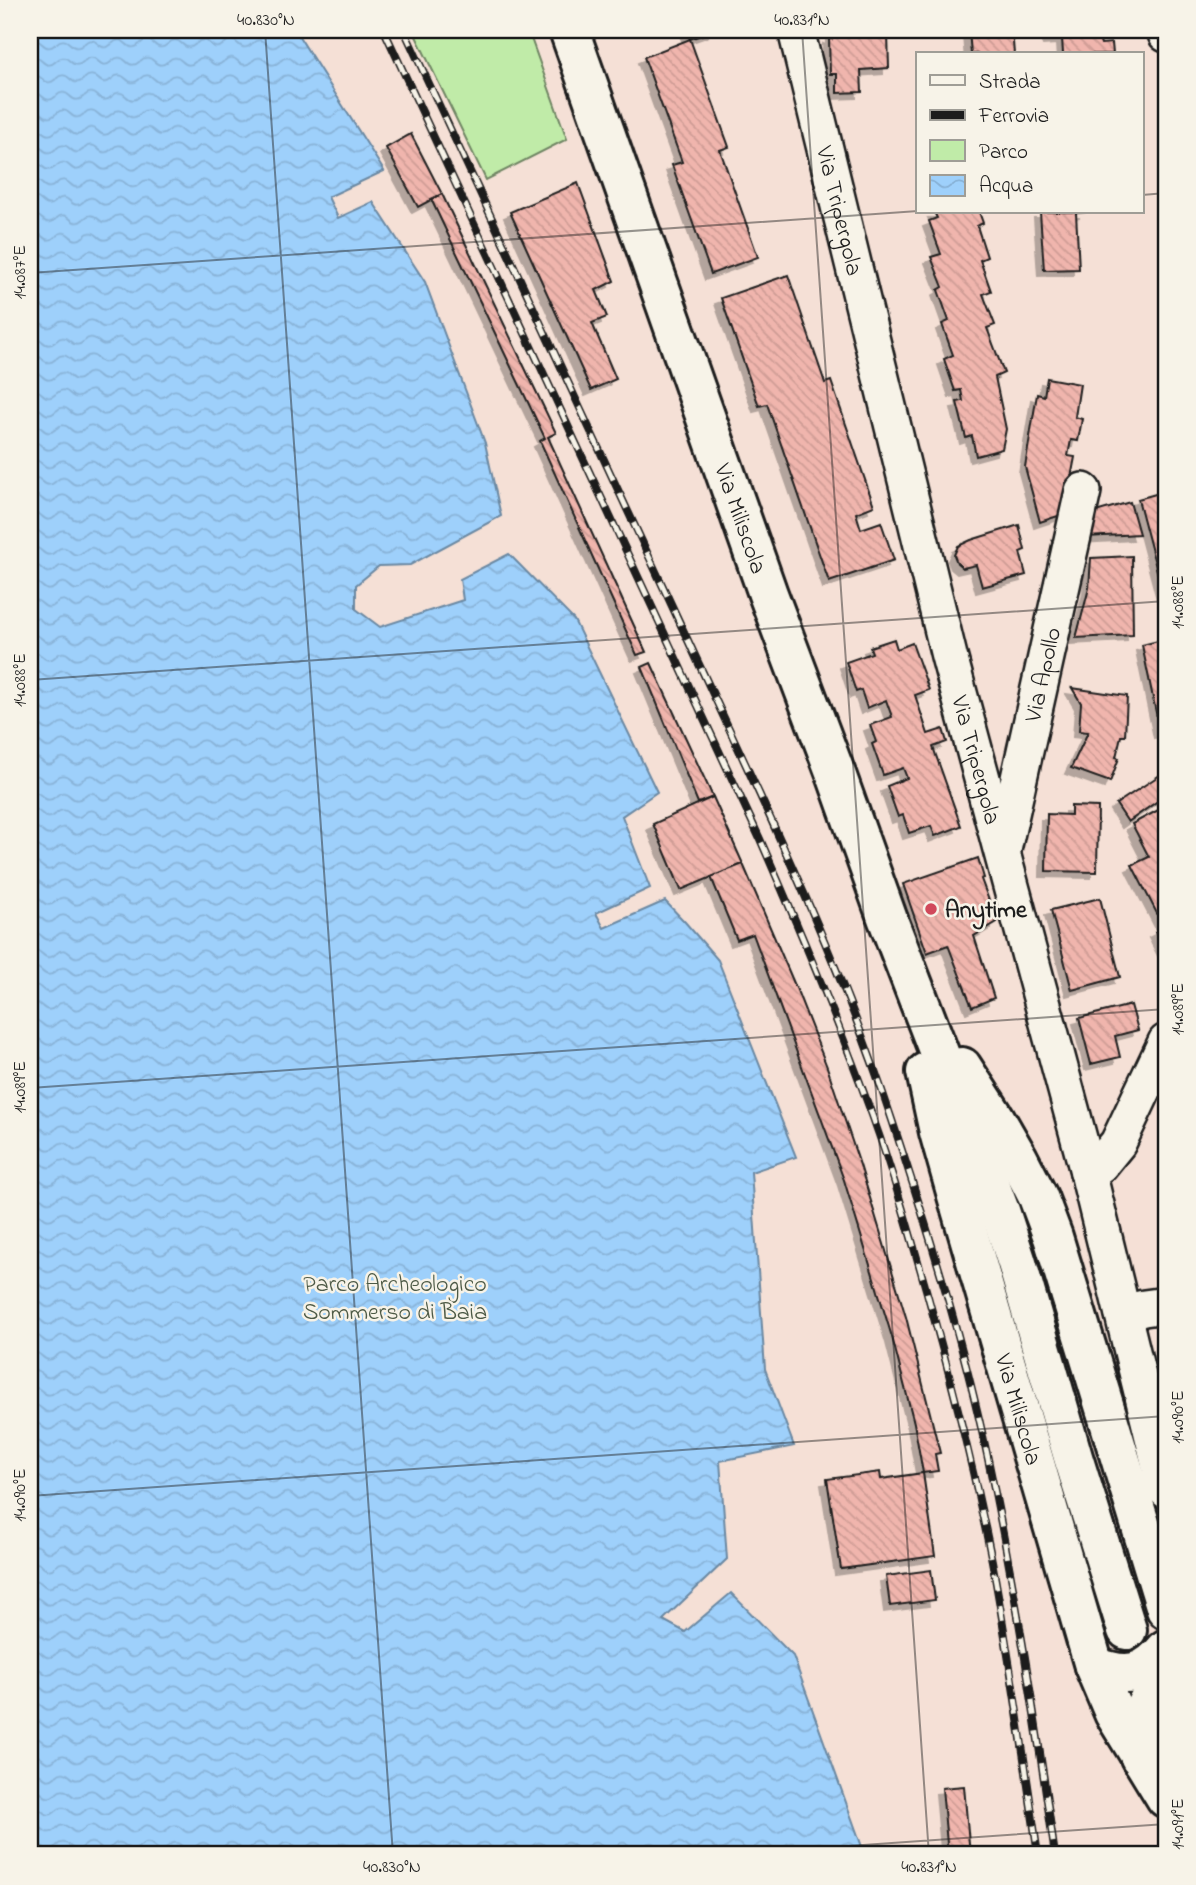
<svg xmlns="http://www.w3.org/2000/svg" width="1196" height="1885" font-family="'Indie Flower',sans-serif">
  <defs>
    <pattern id="water-waves" width="16" height="10" patternUnits="userSpaceOnUse" patternTransform="scale(1.75)"><rect width="16" height="10" fill="#9ed0fb"/><path d="M0 5q4-4 8 0t8 0" fill="none" stroke="#88b2d7"/></pattern>
    <pattern id="building-back-hatch" width="6" height="6" patternUnits="userSpaceOnUse" patternTransform="scale(1.75)"><rect width="6" height="6" fill="#f0b5ad"/><path d="M-1 5l2 2M0 0l6 6M5-1l2 2" fill="none" stroke="#cd9b94"/></pattern>
    <filter id="shadow"><feDropShadow dx="-6" dy="6" stdDeviation="0" flood-color="#0004"/></filter>
  </defs>
  <rect width="100%" height="100%" fill="#f5e0d6"/>
  <filter id="ink" filterUnits="userSpaceOnUse"><feTurbulence type="fractalNoise" baseFrequency=".0143" numOctaves="2"/><feDisplacementMap in="SourceGraphic" scale="14" xChannelSelector="R" yChannelSelector="G"/><feConvolveMatrix kernelMatrix="1 2 1 2 8 2 1 2 1" color-interpolation-filters="sRGB"/></filter>
  <g filter="url(#ink)">
    <path fill="#c0eba8" stroke="#6e8462" stroke-width="2" d="M413,30H528L567,139L486,180Z"/>
    <path fill="url(#water-waves)" stroke="#6a88a2" stroke-width="2" d="M30,30H295L384,171L328,197L338,218L373,202L425,282L485,443L501,516L410,565L379,566L356,585V609L380,627L463,600L460,579L509,554L574,620L657,792L622,816L650,888L596,913L604,928L665,901L685,922L718,960L796,1157L751,1172L765,1369L794,1446L720,1461L727,1559L663,1620L685,1632L731,1593L793,1656L865,1855H30Z"/>
    <g fill="url(#building-back-hatch)" stroke="#1c1c1c" stroke-width="2" filter="url(#shadow)">
      <path d="M686,30H715L690,39Z"/>
      <path d="M832,30H893V34H888L889,68L861,70L862,92L837,93V74H830L829,38L832,39Z"/>
      <path d="M969,30H1001L1002,32L1012,30L1014,54H971Z"/>
      <path d="M1045,30H1096L1101,44L1112,43L1113,54H1063L1062,38L1049,39Z"/>
      <path d="M690,39L729,147L720,150L758,257L711,274L672,165L682,162L644,57Z"/>
      <path d="M411,134L442,194L418,207L386,148Z"/>
      <path d="M578,183L614,281L596,290L607,317L592,323L616,379L591,390L510,212Z"/>
      <path d="M442,194L556,433L548,437L646,652L637,655L540,441L545,438L431,199Z"/>
      <path d="M934,212H979L983,223L977,226L987,257L980,260L991,291L983,294L995,325L987,328L1004,373L995,377L1006,429L1002,449L976,456L972,436L966,438L957,402L963,401L961,390L955,391L944,359L953,355L942,324L949,321L938,290L943,287L931,257L941,254L929,221L937,218Z"/>
      <path d="M1040,212H1086L1076,213L1079,269L1044,270Z"/>
      <path d="M788,275L825,383L831,381L874,506L856,513L861,529L881,522L894,560L829,582L767,404L759,406L721,298Z"/>
      <path d="M1047,378L1080,384L1075,417L1082,419L1078,441L1071,440L1068,456L1075,457L1064,514L1040,522L1025,467L1037,394L1044,396Z"/>
      <path d="M1166,491V605L1138,499Z"/>
      <path d="M1130,502L1139,534L1087,537L1092,513Z"/>
      <path d="M1019,525L1025,550L1020,552L1026,575L982,587L976,565L963,568L957,563L954,555L958,546L971,540Z"/>
      <path d="M1132,556L1133,635L1076,638L1089,588L1091,558Z"/>
      <path d="M894,639L897,649L912,643L929,690L915,695L928,734L943,729L947,742L933,747L961,826L935,836L931,826L909,833L903,815L898,817L887,786L907,778L903,768L883,775L872,744L876,742L870,725L892,717L886,700L867,708L861,690L856,692L846,662L872,653L870,647Z"/>
      <path d="M1166,639V731L1160,732L1142,645Z"/>
      <path d="M651,663L713,797L698,803L642,667Z"/>
      <path d="M1072,688L1127,696L1125,736H1121L1116,757L1119,758L1110,782L1071,768L1088,732L1079,731L1081,703Z"/>
      <path d="M1166,771V795L1128,822L1116,804Z"/>
      <path d="M713,797L743,864L681,890L653,824Z"/>
      <path d="M1071,806L1098,807L1097,872L1046,871L1047,814L1071,815Z"/>
      <path d="M1166,806V952H1165L1155,932L1164,927L1132,865L1149,857L1132,824Z"/>
      <path d="M978,858L984,878L981,879L997,922L974,936L994,998L972,1007L948,945L927,953L903,884Z"/>
      <path d="M743,864L796,988L827,1067L860,1165L906,1317L940,1453L935,1454L938,1471L923,1473L914,1423L892,1337L844,1180L753,934L737,940L711,877Z"/>
      <path d="M1100,898L1120,977L1072,990L1051,910Z"/>
      <path d="M1131,1005L1138,1030L1115,1036L1120,1057L1091,1064L1079,1018Z"/>
      <path d="M880,1472L881,1479L923,1473L935,1556L841,1569L827,1479Z"/>
      <path d="M931,1570L935,1600L890,1606L886,1576Z"/>
      <path d="M964,1786L970,1855H948L942,1788Z"/>
    </g>
    <g fill="none" stroke-linecap="round" stroke-linejoin="round">
      <path stroke="#cab9b1" stroke-width="38" stroke-dasharray="38 19" stroke-linecap="butt" d="M1127,1630L1166,1744"/>
      <g stroke="#1c1c1c" stroke-width="40">
        <g id="street">
          <path id="s1" d="M796,30L949,656L1088,1172L1166,1490"/>
          <path d="M1165,30L1166,34"/>
          <path id="s2" d="M1003,850L1083,491"/>
          <path d="M1088,1172L1100,1165L1118,1143L1166,1042"/>
          <path d="M1123,1313L1144,1308L1166,1305"/>
        </g>
      </g>
      <g stroke="#1c1c1c" stroke-width="44">
        <g id="secondary">
          <path id="s3" d="M569,30L768,594L837,777L888,920L1000,1211L1017,1263L1073,1457L1127,1630"/>
          <path d="M962,1067L995,1118L1018,1158L1038,1197L1053,1237L1166,1609"/>
          <path id="s4" d="M926,1072L939,1132L958,1199L1094,1666L1114,1713L1166,1798"/>
          <path d="M1094,1666C1126,1678 1144,1676 1166,1649"/>
          <path d="M1140,1757C1140,1732 1136,1697 1166,1690"/>
        </g>
      </g>
      <use href="#street" stroke="#f7f3e8" stroke-width="35"/>
      <use href="#secondary" stroke="#f7f3e8" stroke-width="38"/>
      <g stroke="#1c1c1c" stroke-width="8">
        <g id="rail">
          <path d="M384,30L760,839C800,930 838,1021 872,1115C893,1173 910,1233 927,1293C952,1381 974,1471 992,1561C1010,1659 1024,1757 1038,1855"/>
          <path d="M404,30C498,231 591,432 685,634C759,794 837,953 892,1120C929,1232 964,1345 988,1459C1016,1591 1036,1723 1055,1855"/>
        </g>
      </g>
      <use href="#rail" stroke="#f7f3e8" stroke-width="5" stroke-dasharray="16" stroke-linecap="butt"/>
    </g>
  </g>
  <path fill="none" stroke="#1c1c1c" stroke-width="2" stroke-opacity="0.45" d="M265,30L393,1855M802,30L929,1855M1142,195L1166,193M30,273L918,211M30,680L1166,601M30,1088L1166,1009M30,1496L1166,1416M717,1855L1166,1824"/>
  <circle fill="#d1495b" stroke="#f7f3e8" stroke-width="2.5" cx="931" cy="909" r="7"/>
  <g text-anchor="middle" stroke-width="5" stroke-linejoin="round" paint-order="stroke">
    <g font-size="24" fill="#1c1c1c" stroke="#f7f3e8">
      <text dy="8" stroke="none"><textPath href="#s1" startOffset="186">Via Tripergola</textPath></text>
      <text dy="8" stroke="none"><textPath href="#s3" startOffset="518">Via Miliscola</textPath></text>
      <text dy="8" stroke="none"><textPath href="#s2" startOffset="180">Via Apollo</textPath></text>
      <text dy="8" stroke="none"><textPath href="#s1" startOffset="752">Via Tripergola</textPath></text>
      <text dy="8" stroke="none"><textPath href="#s4" startOffset="350">Via Miliscola</textPath></text>
    </g>
    <g font-size="24" font-weight="bold" fill="#1c1c1c" stroke="#f7f3e8" text-anchor="start">
      <text x="945" y="917">Anytime</text>
    </g>
    <g font-size="24" fill="#4d5a46" stroke="#f7f3e8">
      <text x="395" y="1291">Parco Archeologico<tspan x="395" dy="28">Sommerso di Baia</tspan></text>
    </g>
  </g>
  <rect width="1196" height="1885" fill="none" stroke="#f7f3e8" stroke-width="77"/>
  <rect x="916" y="52" width="228" height="161" fill="#f7f3e8" stroke="#9f9d96" stroke-width="2"/>
  <rect x="930" y="75" width="35" height="10" fill="#f7f3e8" stroke="#9f9d96" stroke-width="2"/>
  <text x="979" y="88" font-size="21" fill="#1c1c1c">Strada</text>
  <rect x="930" y="110" width="35" height="10" fill="#1c1c1c" stroke="#9f9d96" stroke-width="2"/>
  <text x="979" y="122" font-size="21" fill="#1c1c1c">Ferrovia</text>
  <rect x="930" y="140" width="35" height="21" fill="#c0eba8" stroke="#9f9d96" stroke-width="2"/>
  <text x="979" y="158" font-size="21" fill="#1c1c1c">Parco</text>
  <rect x="930" y="175" width="35" height="21" fill="url(#water-waves)" stroke="#9f9d96" stroke-width="2"/>
  <text x="979" y="192" font-size="21" fill="#1c1c1c">Acqua</text>
  <rect x="38" y="38" width="1120" height="1808" fill="none" stroke="#1c1c1c" stroke-width="2.5"/>
  <g font-size="18" text-anchor="middle" fill="#1c1c1c">
    <text x="266" y="25">40.830°N</text>
    <text x="802" y="25">40.831°N</text>
    <text transform="translate(19 272) rotate(-90)" y="6">14.087°E</text>
    <text transform="translate(1177 602) rotate(-90)" y="6">14.088°E</text>
    <text transform="translate(19 680) rotate(-90)" y="6">14.088°E</text>
    <text transform="translate(1177 1009) rotate(-90)" y="6">14.089°E</text>
    <text transform="translate(19 1087) rotate(-90)" y="6">14.089°E</text>
    <text transform="translate(1177 1417) rotate(-90)" y="6">14.090°E</text>
    <text transform="translate(19 1495) rotate(-90)" y="6">14.090°E</text>
    <text transform="translate(1177 1824) rotate(-90)" y="6">14.091°E</text>
    <text x="392" y="1872">40.830°N</text>
    <text x="929" y="1872">40.831°N</text>
  </g>
</svg>
